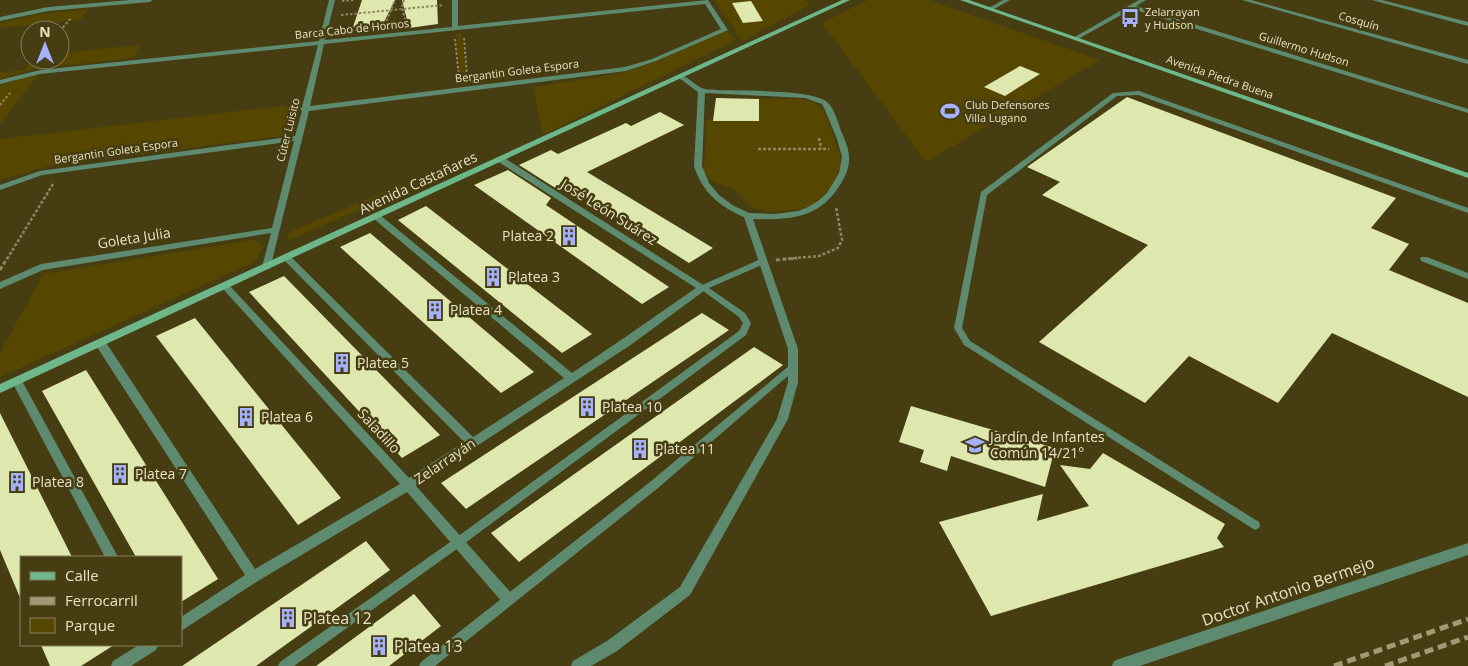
<svg xmlns="http://www.w3.org/2000/svg" width="1468" height="666" font-family="'Open Sans',sans-serif">
  <rect width="100%" height="100%" fill="#463d12"/>
  <g fill="#554700" fill-rule="evenodd">
    <path d="M714,0H806L810,5L742,41ZM751,1L763,20L762,21L743,23L732,3Z"/>
    <path d="M868,0H929L1100,60L926,162L822,23Z"/>
    <path d="M88,9L81,20L0,28V23L34,15Z"/>
    <path d="M723,31L729,32L736,40L543,135L533,87L618,74L655,62Z"/>
    <path d="M459,33L462,34L466,82L460,83L456,34Z"/>
    <path d="M140,45L133,58L35,69L0,79V72L25,70L32,60H60V53Z"/>
    <path d="M38,75L0,124V85L14,81L17,77Z"/>
    <path d="M759,99H802L813,102L825,112L841,158L838,173L827,193L813,205L797,210L772,212L752,208L734,189L709,180L704,172L707,120L759,121Z"/>
    <path d="M291,105L283,136L48,166L0,180V139Z"/>
    <path d="M405,183L404,191L287,241L289,232Z"/>
    <path d="M252,240L260,242L263,246L256,260L248,265L0,377V353L43,274Z"/>
  </g>
  <g fill="#dee8ae">
    <path d="M362,0H395L381,28L352,30Z"/>
    <path d="M402,0H437L438,24L409,28Z"/>
    <path d="M751,1L763,21L743,23L732,3Z"/>
    <path d="M1020,66L1040,74L1005,96L984,87Z"/>
    <path d="M1127,97L1396,198L1371,228L1409,244L1389,270L1468,303V397L1332,333L1278,403L1189,356L1145,403L1039,342L1148,245L1042,195L1060,182L1027,167Z"/>
    <path d="M716,98L759,99V121H713Z"/>
    <path d="M660,112L684,125L587,172L713,248L689,263L561,182L557,189L519,165L551,150L558,154L626,123L631,126Z"/>
    <path d="M508,170L551,198L546,205L669,287L642,304L474,185Z"/>
    <path d="M426,206L592,334L562,353L398,220Z"/>
    <path d="M370,233L534,372L501,393L340,247Z"/>
    <path d="M284,276L440,435L402,458L249,292Z"/>
    <path d="M702,313L729,330L466,509L441,483Z"/>
    <path d="M195,318L341,498L298,525L156,336Z"/>
    <path d="M754,347L783,365L519,562L491,533Z"/>
    <path d="M86,370L218,579L181,602V557H136L42,391Z"/>
    <path d="M911,406L1055,448L1045,487L951,456L947,471L920,462L924,450L899,442Z"/>
    <path d="M0,413L72,557H21V600L0,550Z"/>
    <path d="M1103,453L1225,524L1217,538L1224,547L991,616L939,522L1043,494L1037,521L1089,506L1060,465L1090,469Z"/>
    <path d="M366,541L390,570L256,666H182Z"/>
    <path d="M414,594L441,626L389,666H316Z"/>
    <path d="M41,645H114L81,666H50Z"/>
  </g>
  <g fill="none" stroke-linecap="round" stroke-linejoin="round">
    <g stroke="#8d8661" stroke-width="2" stroke-dasharray="2.5 2" stroke-linecap="butt">
      <path d="M404,0L402,7L406,24"/>
      <path d="M342,1L354,0"/>
      <path d="M341,15L444,5"/>
      <path d="M385,25L395,0"/>
      <path d="M60,31L71,18"/>
      <path d="M464,38L467,77"/>
      <path d="M455,39L459,77"/>
      <path d="M0,105L11,92"/>
    </g>
    <g stroke="#8d8661" stroke-width="2.5" stroke-dasharray="3 2" stroke-linecap="butt">
      <path d="M819,138L821,149"/>
      <path d="M758,149H829"/>
      <path d="M7,259L53,184"/>
      <path d="M783,259L819,256L838,248L842,240L836,207"/>
    </g>
    <g stroke="#8d8661" stroke-width="3" stroke-dasharray="4 2.5" stroke-linecap="butt">
      <path d="M776,260L797,258"/>
      <path d="M0,270L7,258"/>
    </g>
    <g fill="#5e8b6f" fill-rule="evenodd">
      <path d="M1139,91L1468,208V213L1138,95L1117,96L987,195L962,328L970,341L1259,522L1260,525L1259,528L1255,530L964,345L954,328L981,192L1113,93Z"/>
      <path d="M1421,257H1427L1468,273V279L1421,261L1420,259Z"/>
      <path d="M763,258L766,259L767,261L766,263L709,288L745,313L751,323L746,335L461,546L294,666H278L280,662L453,540L739,331L743,323L739,317L699,288L700,286Z"/>
      <path d="M793,364L796,365L798,367L796,369L658,488L435,666H419L421,662L650,482L790,365Z"/>
    </g>
    <g fill="#5e8b6f" fill-rule="evenodd">
      <path d="M130,0H153L150,2L48,11L0,21V17L48,7Z"/>
      <path d="M329,0H335L325,40L452,27V0H458V26L708,0L728,30L656,61L626,71L309,111L270,269H264L262,267L271,233L43,270L0,289V282L41,264L272,228L294,141L42,175L0,190V185L40,171L295,136L302,111L300,109L302,107L318,45L40,74L0,84V80L40,70L319,41ZM705,4L721,29L652,59L625,67L310,106L324,44Z"/>
      <path d="M1003,0H1010L992,10L987,9Z"/>
      <path d="M1139,0H1146L1136,6L1468,109V113L1132,9L1078,39L1073,38Z"/>
      <path d="M1242,0H1251L1468,60V64Z"/>
      <path d="M1372,0H1382L1468,22V26Z"/>
      <path d="M679,76C689,75 695,87 705,89C708,90 713,89 716,90C740,91 808,89 826,101C834,107 838,122 841,131C851,153 853,164 840,185C819,219 789,220 753,219L798,349V382L788,419L690,595L617,651L591,666H571L573,661L607,641L680,587L777,419L788,382V349L744,217C720,207 702,192 694,166L698,92L679,78ZM705,93L805,98L822,104L825,110L837,139L842,157L839,173L827,193L818,201L808,207L798,211L775,214L749,213L734,206L719,195L709,183L702,166Z"/>
      <path d="M497,157H503L708,288L632,344L416,486L513,595L515,599L513,603L508,605L503,603L407,492L258,581L181,631V617L245,575L97,347L96,344L97,341H105L255,569L400,484L223,289L221,287L223,285H229L409,478L464,442L284,260L282,258L284,256H290L473,437L564,378L374,219V215H380L572,373L624,338L696,288L497,161Z"/>
      <path d="M17,378L21,379L118,557H105L12,382L13,379Z"/>
      <path d="M1468,543V555L1140,666H1112L1114,661L1119,659Z"/>
      <path d="M139,645H158L156,650L131,666H111L113,661Z"/>
    </g>
    <g fill="#6db78b" fill-rule="evenodd">
      <path d="M842,0H850L0,393V384Z"/>
      <path d="M960,0H969L1468,173V178Z"/>
    </g>
    <g stroke="#a19a77" stroke-width="5" stroke-dasharray="9 5" stroke-linecap="butt">
      <path d="M1334,666L1468,619"/>
      <path d="M1385,666L1468,637"/>
    </g>
  </g>
  <defs>
    <g id="bus-bare" transform="scale(1.5)"><path d="M-5-6H5V4H4V6H2V4H-2V6H-4V4H-5ZM-3.5-4V0h7V-4ZM-3.5 1.2v1.5H-2V1.2ZM2 1.2v1.5H3.5V1.2Z" fill="#a5b1fc" stroke="#463d12" stroke-width="2.5" paint-order="stroke"/></g>
    <g id="stadium-bare" transform="scale(1.5)"><path d="M0-5a6.5 5 0 1 0 0 10a6.5 5 0 1 0 0-10ZM-3.5-1.8h7v3.6h-7Z" fill="#a5b1fc" stroke="#463d12" stroke-width="2.5" paint-order="stroke"/></g>
    <g id="building-bare" transform="scale(1.5)"><path d="M-4-6H4V6H1V3H-1V6H-4ZM-2.5-4.3h1.7v1.8h-1.7ZM.8-4.3h1.7v1.8H.8ZM-2.5-1h1.7V.8h-1.7ZM.8-1h1.7V.8H.8Z" fill="#a5b1fc" stroke="#463d12" stroke-width="2.5" paint-order="stroke"/></g>
    <g id="school-bare" transform="scale(1.5)"><path d="M0-5L7-2L0 1L-7-2ZM-4 1L0 2.5L4 1V4Q0 6-4 4Z" fill="#a5b1fc" stroke="#463d12" stroke-width="2.5" paint-order="stroke"/></g>
  </defs>
  <g fill-rule="evenodd">
    <use href="#bus-bare" x="1130" y="18"/>
    <use href="#stadium-bare" x="950" y="111"/>
    <use href="#building-bare" x="569" y="236"/>
    <use href="#building-bare" x="493" y="277"/>
    <use href="#building-bare" x="435" y="310"/>
    <use href="#building-bare" x="342" y="363"/>
    <use href="#building-bare" x="587" y="407"/>
    <use href="#building-bare" x="246" y="417"/>
    <use href="#school-bare" x="975" y="445"/>
    <use href="#building-bare" x="640" y="449"/>
    <use href="#building-bare" x="120" y="474"/>
    <use href="#building-bare" x="17" y="482"/>
    <use href="#building-bare" x="288" y="618"/>
    <use href="#building-bare" x="379" y="646"/>
  </g>
  <g text-anchor="middle" stroke-width="5" stroke-linejoin="round" paint-order="stroke">
    <g font-size="11" fill="#e8e2c5" stroke="#463d12" text-anchor="start">
      <text x="1145" y="16">Zelarrayan<tspan x="1145" dy="13">y Hudson</tspan></text>
      <text x="965" y="109">Club Defensores<tspan x="965" dy="13">Villa Lugano</tspan></text>
    </g>
    <g font-size="11" fill="#e8e2c5" stroke="#463d12">
      <text transform="translate(1359 21) rotate(16)" y="4">Cosquín</text>
      <text transform="translate(352 29) rotate(-6)" y="4">Barca Cabo de Hornos</text>
      <text transform="translate(1304 49) rotate(17)" y="4">Guillermo Hudson</text>
      <text transform="translate(517 71) rotate(-7)" y="4">Bergantin Goleta Espora</text>
      <text transform="translate(1220 77) rotate(19)" y="4">Avenida Piedra Buena</text>
      <text transform="translate(288 130) rotate(-76)" y="4">Cúter Luisito</text>
      <text transform="translate(116 151) rotate(-8)" y="4">Bergantin Goleta Espora</text>
    </g>
    <g font-size="14" fill="#e8e2c5" stroke="#463d12">
      <text transform="translate(418 183) rotate(-25)" y="5">Avenida Castañares</text>
      <text transform="translate(609 212) rotate(32)" y="5">José León Suárez</text>
      <text transform="translate(134 238) rotate(-9)" y="5">Goleta Julia</text>
      <text transform="translate(379 431) rotate(47)" y="5">Saladillo</text>
      <text transform="translate(445 461) rotate(-34)" y="5">Zelarrayán</text>
    </g>
    <g font-size="14" fill="#e8e2c5" stroke="#463d12" text-anchor="start">
      <text x="554" y="241" text-anchor="end">Platea 2</text>
      <text x="508" y="282">Platea 3</text>
      <text x="450" y="315">Platea 4</text>
      <text x="357" y="368">Platea 5</text>
      <text x="602" y="412">Platea 10</text>
      <text x="261" y="422">Platea 6</text>
      <text x="990" y="442">Jardín de Infantes<tspan x="990" dy="16">Común 14/21°</tspan></text>
      <text x="655" y="454">Platea 11</text>
      <text x="135" y="479">Platea 7</text>
      <text x="32" y="487">Platea 8</text>
    </g>
    <g font-size="16" fill="#e8e2c5" stroke="#463d12">
      <text transform="translate(1288 591) rotate(-19)" y="6">Doctor Antonio Bermejo</text>
    </g>
    <g font-size="16" fill="#e8e2c5" stroke="#463d12" text-anchor="start">
      <text x="303" y="624">Platea 12</text>
      <text x="394" y="652">Platea 13</text>
    </g>
  </g>
  <rect x="20" y="556" width="162" height="90" fill="#463d12" stroke="#877f5a"/>
  <rect x="30" y="572" width="25" height="8" fill="#6db78b" stroke="#877f5a"/>
  <text x="65" y="581" font-size="15" fill="#e8e2c5">Calle</text>
  <rect x="30" y="597" width="25" height="8" fill="#a19a77" stroke="#877f5a"/>
  <text x="65" y="606" font-size="15" fill="#e8e2c5">Ferrocarril</text>
  <rect x="30" y="618" width="25" height="15" fill="#554700" stroke="#877f5a"/>
  <text x="65" y="631" font-size="15" fill="#e8e2c5">Parque</text>
  <g transform="translate(45 45)"><circle r="24" fill="#463d12" stroke="#877f5a"/>
  <path d="M0-4L9 19L0 12L-9 19Z" fill="#a5b1fc"/>
  <text y="-8" font-size="14" font-weight="bold" text-anchor="middle" fill="#e8e2c5">N</text>
  </g>
</svg>
